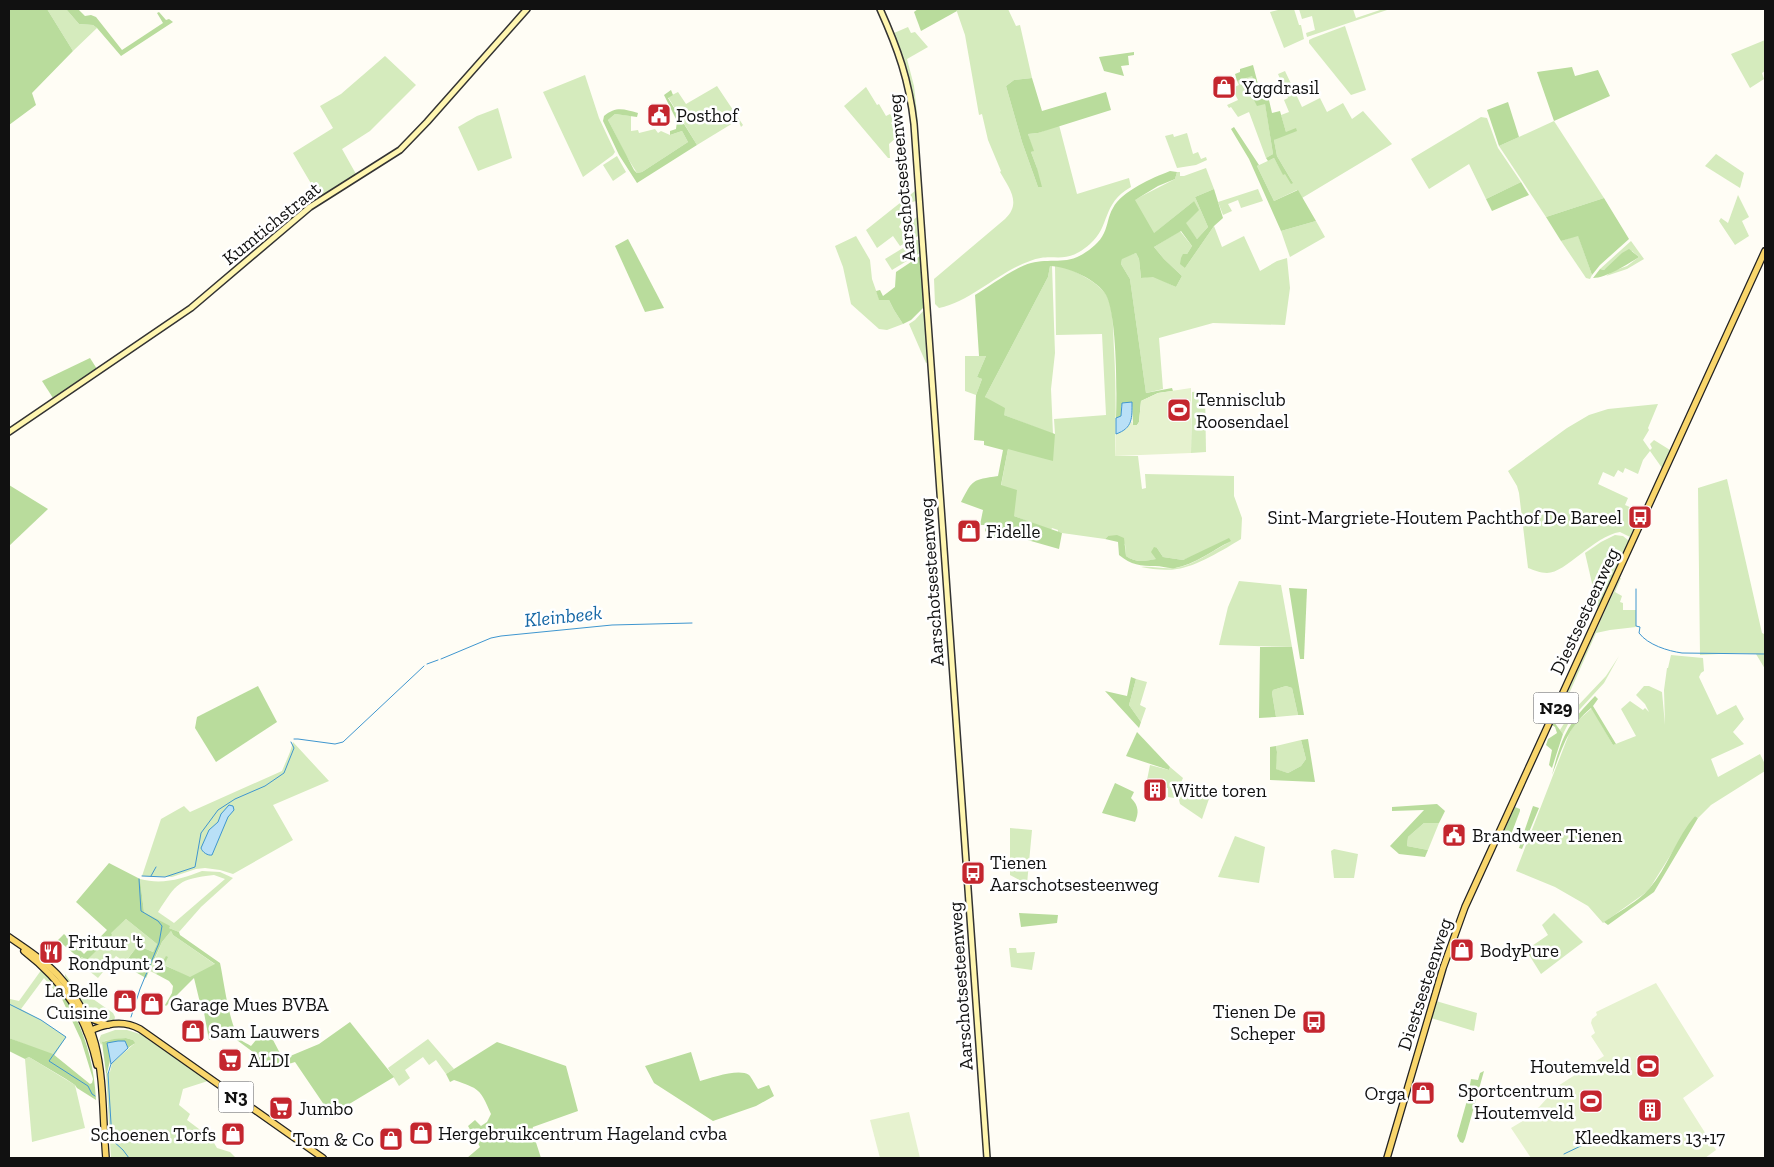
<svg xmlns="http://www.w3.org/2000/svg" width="1774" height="1167" font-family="'Zilla Slab',serif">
  <rect width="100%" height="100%" fill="#fffdf5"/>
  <g fill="#d5ebbd" fill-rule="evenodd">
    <path d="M47,9H66L79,24L93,25L97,28L73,51Z"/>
    <path d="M956,9H1008L1016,26L1020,25L1032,78L1014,80L1006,86L1022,142L1038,187L1037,168L1031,152L1033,151L1028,134L1038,133L1059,125L1077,194L1129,178L1131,187C1101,204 1111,226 1090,244C1064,267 1054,251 1030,261C998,272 972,301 939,308L935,304L934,279L1005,219C1022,203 1009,188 1000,172L1001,171L988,140L982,114L979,115L965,35Z"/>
    <path d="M1282,9H1294L1299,25H1301L1304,39L1284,48L1270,12Z"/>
    <path d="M1299,9H1353L1356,18L1383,9H1390L1307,37L1306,33L1315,30L1312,16L1302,19Z"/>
    <path d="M1345,26L1366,90L1351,95L1309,43V40L1313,38Z"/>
    <path d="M908,27L911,33L915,32L928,47L907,59L914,86L918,122L916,123L910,85L894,33Z"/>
    <path d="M1765,40V71L1762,73L1764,79L1750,88L1731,54Z"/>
    <path d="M385,56L416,85L370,131L342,149L356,174L319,197L293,153L333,128L320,106L341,94Z"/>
    <path d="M1285,71L1302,107L1320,98L1327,112L1343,103L1352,119L1363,111L1392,144L1302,198L1297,190L1274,201L1257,166L1274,158L1283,174L1285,173L1293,183L1277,156L1274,140L1286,132L1281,115L1289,112L1284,100L1288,98L1278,74Z"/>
    <path d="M585,75L599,118L615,152L613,155L583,177L543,92Z"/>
    <path d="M1252,75L1261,97L1254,100L1265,103L1273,154L1266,158L1249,112L1238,117L1231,107L1229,108L1227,105L1238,100L1232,88L1239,85L1237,81Z"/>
    <path d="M717,86L743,125L741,127L738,120L697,145L668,97L678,92L686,104Z"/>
    <path d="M866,87L877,105L879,104L886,116L890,114L894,120L891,123L899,135L889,144L890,158H888L844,106Z"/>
    <path d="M498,108L512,158L478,171L458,127L477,116Z"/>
    <path d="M615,114L631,116V131L638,130L639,133L655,129L658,133L661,131L670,135L682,131L688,142L642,172L637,173L625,154L608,120Z"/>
    <path d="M1481,117L1487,118L1498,148L1521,182L1486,199L1469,164L1429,189L1411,159Z"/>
    <path d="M1554,121L1604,198L1546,217L1499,146Z"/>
    <path d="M1187,133L1193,154L1198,152L1201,159L1206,157L1207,160L1196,165L1177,168L1165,136L1173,134L1174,137Z"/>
    <path d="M1716,154L1744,173L1740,188L1705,166Z"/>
    <path d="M617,156L626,172L613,181L603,165Z"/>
    <path d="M1206,168L1214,189L1195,197L1208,227L1197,239L1185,223L1194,201L1153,234L1134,200L1175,179L1177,172H1180V176H1184Z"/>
    <path d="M1258,189L1263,201L1241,208L1238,200L1228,204L1232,211L1223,215L1218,202Z"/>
    <path d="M915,191L916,201L905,204L900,208L902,221L899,227L901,229L917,217L918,236L900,246L893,236L877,248L866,230Z"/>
    <path d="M1738,195L1749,217L1742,221L1749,236L1735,245L1719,221L1721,218L1728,223Z"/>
    <path d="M1316,221L1325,237L1290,257L1281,231Z"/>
    <path d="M1214,226L1222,247L1244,236L1260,271L1277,261L1287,258L1290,288L1285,325L1213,323L1159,338L1163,389L1146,393L1130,279L1121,264L1122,258L1136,253L1139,259L1141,278L1153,276L1176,287L1182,276L1164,259L1154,247L1180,231L1192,246L1187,254L1185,268Z"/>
    <path d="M1578,235L1592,275L1590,279L1586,278L1561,241Z"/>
    <path d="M856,236L870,260L872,279L879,299L889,300L894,310L903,324L887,330L879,329L851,304L843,267L835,246Z"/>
    <path d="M916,240H919L920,253L892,270L885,259Z"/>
    <path d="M1631,241L1644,259L1627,269L1606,276L1613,271L1627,266L1639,257L1632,251L1604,270L1600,269Z"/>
    <path d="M1050,266H1052L1055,353L1051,389L1053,434L1004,415L985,397L1048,277Z"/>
    <path d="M1055,266C1069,266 1100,283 1107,296C1114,311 1113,332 1114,349C1116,385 1116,420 1115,456H1138L1142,489L1146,488L1145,474L1234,476V496L1242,518L1241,539C1225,549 1195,567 1177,569C1166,571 1151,569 1141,567C1152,566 1163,569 1173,568C1192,567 1213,550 1230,542L1183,560L1163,557L1157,548V559C1146,561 1135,563 1126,556L1125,544L1108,536L1105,539L1062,533L1058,532V530L1052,528L1051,530L1014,516L1001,486L1008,449L1055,434L1054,419L1106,415L1102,334L1056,335Z"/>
    <path d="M924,310L928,362L926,363L909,324L915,320Z"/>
    <path d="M965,356H986L977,377L982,379L976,395L965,391Z"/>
    <path d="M1205,391L1206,452L1191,453L1192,392Z"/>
    <path d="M1658,404L1648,428L1649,430L1643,440L1650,450L1652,448L1650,444L1654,440L1670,450L1662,468L1650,451L1643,460L1638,474L1625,468L1623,473L1618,470L1614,477L1603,472L1598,484L1628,498L1625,505L1632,508L1630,514L1639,519L1630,537L1620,532C1594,536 1566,573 1547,573C1540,573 1534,570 1528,568L1519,493L1517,486L1508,471L1567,428L1589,415L1608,409Z"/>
    <path d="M1727,479L1762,633L1764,634L1765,633V669L1756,654L1738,653L1700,655L1698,488Z"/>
    <path d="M1615,535L1623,536L1629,541L1598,609L1585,553L1601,542Z"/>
    <path d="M1620,578H1621L1615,592L1622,596L1620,602L1623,603V610H1636V627L1610,630L1596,633L1556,723L1554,722Z"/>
    <path d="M1239,581L1281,585L1292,647L1219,645L1228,607Z"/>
    <path d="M1671,655L1703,658L1704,671L1701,673L1699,677L1717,715L1736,705L1744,719L1733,732L1744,744L1711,759L1718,777L1760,754L1765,764V771L1711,805L1698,818L1695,816L1648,891L1603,923L1588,906L1555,887L1516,871L1569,734L1575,723L1592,708L1613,745L1636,736L1621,709L1630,701L1643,710L1645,708L1649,712L1645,704L1636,695L1644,686H1649L1662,692L1665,725L1664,690L1667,668H1668Z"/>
    <path d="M1619,656L1604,683L1570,720L1563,734L1560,730L1570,714L1606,676Z"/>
    <path d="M1136,679L1147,682L1140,705L1146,708L1141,722L1129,705Z"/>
    <path d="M1286,686L1292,688L1298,715L1276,717L1272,693L1273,690Z"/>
    <path d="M1301,740L1306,759L1301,766L1288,773L1275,769L1277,752L1276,746Z"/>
    <path d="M293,742L329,781L273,805L293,840L233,874L220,870L205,868L196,869L172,877L142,876L161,819L184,806L190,812L282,771L290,752Z"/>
    <path d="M1150,765L1169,770L1170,767L1183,778L1174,798L1168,797V788L1146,785Z"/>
    <path d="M1187,784H1190L1210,796L1202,819L1180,804L1179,800Z"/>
    <path d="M1424,823H1439L1428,850L1407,846L1408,837Z"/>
    <path d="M1010,828L1032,830L1027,884L1010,875Z"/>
    <path d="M1235,836L1265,847L1259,883L1218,877Z"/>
    <path d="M1334,849L1358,854L1354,878H1334L1331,851Z"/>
    <path d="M202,871L220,872L233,878L201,907L179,932L169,928V926L144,912L140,879C162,885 182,879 202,871ZM214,875L225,879L174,923L158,912C177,883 178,879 214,875Z"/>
    <path d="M1554,913L1583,942L1541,974L1526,950L1548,935L1542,925Z"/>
    <path d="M126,919L157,944L153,952L139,946L136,948L125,962L116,956L98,978L79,963L82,957L86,961L110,933Z"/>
    <path d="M171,931L173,935L216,965L190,978L163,964L161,965L163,966L156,974L150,971L162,942Z"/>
    <path d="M1009,948H1016L1017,953L1035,952L1032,970L1011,967Z"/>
    <path d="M42,969L64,996L62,999L44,978L21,1009L41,1020L66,1037L54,1056L9,1038V995L10,999L19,1001Z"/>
    <path d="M65,974L73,985L113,1013L115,1017L114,1021L104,1022L90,1015L65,977Z"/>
    <path d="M1436,1001L1477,1013L1474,1031L1431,1018Z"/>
    <path d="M115,1030H127L140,1034L208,1081L183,1089L179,1105L190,1114L187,1120L211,1138L217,1148L230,1152L236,1158H111L106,1073L110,1072L112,1063L134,1044L133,1040L126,1038L104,1041L101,1045L99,1040L101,1035Z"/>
    <path d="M428,1039L454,1069L446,1074L436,1060L429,1065L423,1057L405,1070L410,1078L399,1086L388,1068Z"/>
    <path d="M29,1057L75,1085L85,1128L32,1142L25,1059Z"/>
  </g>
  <g fill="#b9dc9c">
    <path d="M9,9H47L73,51L32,93L36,105L9,125Z"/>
    <path d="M66,9H78L85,16L91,15L96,17L122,50L163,23L157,13L159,12L166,20L169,19L173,22L121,56L97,28L93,25L79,24Z"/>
    <path d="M918,9H956L957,11L921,31L914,12Z"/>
    <path d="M1134,52V55L1128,56L1129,65L1121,66L1124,76L1104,71L1099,57Z"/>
    <path d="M1253,65L1259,88L1266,87L1272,113L1280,111L1286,132L1296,128L1297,131L1274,140L1277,156L1293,183L1291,184L1285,174L1283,175L1274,158L1268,161L1266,158L1273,154L1265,104L1257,106L1254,100L1261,96L1252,76L1237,81L1235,74L1240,72V69Z"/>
    <path d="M1572,67L1575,76L1598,70L1610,96L1554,121L1537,72Z"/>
    <path d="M1032,78L1042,111L1106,92L1111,110L1038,133L1028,134L1034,151L1031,152L1037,168L1042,187H1038L1022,142L1006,86L1014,80Z"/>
    <path d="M671,90L673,95L668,98L697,145L637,183L619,155L603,121L604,116C616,106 624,109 638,113L637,117L615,114L608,120L634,170L637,173L642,172L688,142L682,131L670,135V131L676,129L677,121L664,95Z"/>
    <path d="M1508,102L1519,137L1499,146L1487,110Z"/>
    <path d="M1234,127L1259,165L1257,166L1274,201L1298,190L1316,221L1281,231L1249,159L1231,129Z"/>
    <path d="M1170,171L1177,172L1175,179L1158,186L1135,200L1154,233L1194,201L1199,210L1186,223L1197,239L1208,227L1195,197L1214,189L1223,218L1214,226L1185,268L1180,264L1181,258L1183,254H1187L1192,246L1181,231L1154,247L1164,259L1182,276L1176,287L1153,277L1141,278L1139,259L1136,253L1122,259L1121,264L1130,279L1146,393L1172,388L1173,391L1158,393L1141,401L1139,422L1137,425H1133L1132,402L1121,406V416L1116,418C1117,393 1117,315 1106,295C1098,280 1067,266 1050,266L1048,277L985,397L1005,408L1004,415L1055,434L1053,461L1008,449L1001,485L1017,490L1014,516L1062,533L1059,549L996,531L995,538L985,531V525H980L983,510L961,502C973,479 972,480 998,476L1003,450L984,445V441L974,440L976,395L982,379L977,377L986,356H979L975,295C990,286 1015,267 1031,263C1049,258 1066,265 1083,254C1091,249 1100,242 1104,233C1108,225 1108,216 1113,208C1122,191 1152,178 1170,171Z"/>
    <path d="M1521,182L1529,195L1492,211L1486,199Z"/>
    <path d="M1604,198L1629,239L1600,265L1592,275L1578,236L1561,241L1546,217Z"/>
    <path d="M628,239L663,306L664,308L645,312L615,246Z"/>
    <path d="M1629,249L1639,257C1628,264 1606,278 1593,278L1600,269L1604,270L1622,253Z"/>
    <path d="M920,256L924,307L911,320L903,324L894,310L889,300H879L876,291L880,290L883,296L895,287L896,272Z"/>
    <path d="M90,358L97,369L53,398L42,381Z"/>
    <path d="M9,485L48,509L9,546Z"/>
    <path d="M1117,535L1124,538L1126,556C1135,563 1146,561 1156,559L1151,552L1154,547L1157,548L1163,557L1183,560L1229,538L1231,541C1213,550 1194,565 1175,568C1168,569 1162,566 1155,566C1141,566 1131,565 1119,555L1118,542L1105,539L1108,536Z"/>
    <path d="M1289,588L1307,589L1304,659H1300Z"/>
    <path d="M1260,647H1292L1304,715H1298L1292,688L1286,686L1273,690L1272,693L1276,717L1259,718Z"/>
    <path d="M1131,677L1136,679L1129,705L1141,722L1139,728L1105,691L1127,696Z"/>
    <path d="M258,686L277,722L216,762L195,728L197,717Z"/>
    <path d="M1595,696L1598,699L1593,706L1616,744L1613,745L1591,708C1567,728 1563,747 1552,775C1562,736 1567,725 1595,696Z"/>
    <path d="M1554,722L1563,734L1552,768L1549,765L1552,750L1546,745L1548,739L1557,733L1555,727L1552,725Z"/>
    <path d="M1137,732L1170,767L1169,770L1126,756Z"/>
    <path d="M1308,739L1315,782L1270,780V747L1276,746L1277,752L1276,769L1288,773L1301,766L1306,759L1301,740Z"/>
    <path d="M1115,783L1134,792L1131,798C1139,806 1139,813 1135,822L1102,813Z"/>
    <path d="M1437,804L1445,811L1439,823H1424L1408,837L1407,846L1428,850L1425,857L1399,854L1390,846L1424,810L1392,811V807Z"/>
    <path d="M1533,806L1539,808L1522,849L1519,848L1522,838L1504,831L1515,807L1520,809V811L1512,832L1523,835Z"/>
    <path d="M1695,816L1698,818L1654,892L1608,925L1604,922C1617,913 1640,900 1649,889C1668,867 1676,838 1695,816Z"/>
    <path d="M109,863L140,879L144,912L170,926L169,928L179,932L180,935L220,963C224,981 229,1027 241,1040C243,1042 248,1044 251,1046L260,1035L272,1038L283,1059L319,1044L350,1022L394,1077L331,1115L295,1062L273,1069L266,1066H260L257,1055L226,1032L209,1040L203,1007H201L194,978L166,1006L165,1005L172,993L173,986L169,981L156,974L163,966L161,965L166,956L168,957L164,965L190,977L215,964L173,935L171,931L162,942L146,978L123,965L136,948L139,946L153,952L157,944L126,919L111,933L112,935L86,961L82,957L80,959L58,940L64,934L84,954L107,930L76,902Z"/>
    <path d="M1019,913L1058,915L1057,923L1021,927Z"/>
    <path d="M64,996C84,1028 94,1062 96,1100L77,1088L75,1085L66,1079L29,1057L25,1059L9,1051V1038L53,1054L90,1084L92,1083L93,1079L81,1040L62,999Z"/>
    <path d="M126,1038L133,1040L135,1043L128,1048L125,1041L108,1044L110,1061L107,1073H106L102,1042L114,1039Z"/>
    <path d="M497,1042L566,1066L578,1111L533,1127L532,1130L541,1158H467L480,1147L468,1126L475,1120L481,1126L487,1122L491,1114C480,1088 479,1089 454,1080L450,1082L446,1074Z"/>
    <path d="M691,1052L700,1081C711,1078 739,1068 749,1075C752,1078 755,1085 758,1089L769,1085L774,1096L756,1106L713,1121L654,1083L645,1066Z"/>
    <path d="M1484,1071L1465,1139L1463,1143L1460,1142L1457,1136L1468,1097L1471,1079L1478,1080L1480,1073Z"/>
  </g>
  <g fill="#e6f2cf">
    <path d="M1191,388V453L1115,456L1116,434L1126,429L1132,421L1133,425H1137L1139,422L1141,401L1158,393Z"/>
    <path d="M1656,983L1714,1076L1683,1098L1716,1150L1705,1158H1531L1511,1128L1531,1116L1558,1086L1604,1056L1591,1036L1595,1033L1591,1023L1592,1019L1597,1015L1596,1012Z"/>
    <path d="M909,1112L920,1158H880L870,1120Z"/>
  </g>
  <g fill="#b9e0f7" stroke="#3f96cf">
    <path d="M1132,402C1132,418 1133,428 1116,434V418L1121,416L1122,403Z"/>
    <path d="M229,805L233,806L234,810L228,817L212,855C208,856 202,852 201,848L209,830L218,822L221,814Z"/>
    <path d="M118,1041H125L128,1048L111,1064L107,1043Z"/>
  </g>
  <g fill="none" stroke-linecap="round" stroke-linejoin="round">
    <g stroke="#3f96cf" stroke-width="1">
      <path d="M1636,589V626L1640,627L1639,633C1648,645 1668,651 1682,653L1765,654"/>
      <path d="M441,659L491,638L501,636L612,625L692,623"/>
      <path d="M427,664L438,660"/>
      <path d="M294,739H298L335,744L343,742L424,666"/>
      <path d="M142,876L165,877L195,867L201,833L218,810L235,799L265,786L284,773L294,748L291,742"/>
      <path d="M151,876L156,867"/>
      <path d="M9,1004L41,1020L66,1037L49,1061L88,1086L92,1094L95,1096"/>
      <path d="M131,1017L140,989L159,943L162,926L158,921L141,911L139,879"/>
      <path d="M111,1064L108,1074L112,1140L123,1150L129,1158"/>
      <path d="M1564,1154L1585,1144"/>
    </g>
    <g stroke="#333" stroke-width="8">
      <g id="secondary">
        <path d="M880,9C898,49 909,80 914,124L987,1158"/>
        <path d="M9,432L191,308L310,207L400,150L427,122L527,9"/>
      </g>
    </g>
    <g stroke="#222" stroke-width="8">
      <g id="primary">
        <path d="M9,937C26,949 43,959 57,974C109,1030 100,1089 106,1158"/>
        <path d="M24,951C64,982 86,1016 97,1065"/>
        <path d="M86,1017L108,1025"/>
        <path d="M87,1032C105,1024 122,1019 140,1029L323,1158"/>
        <path d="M1387,1158L1443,968L1465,907L1765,251"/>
      </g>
    </g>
    <use href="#secondary" stroke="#fff6b0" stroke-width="5"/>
    <use href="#primary" stroke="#f9d66b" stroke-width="5.5"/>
  </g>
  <defs>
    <g id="shop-square" transform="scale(1.25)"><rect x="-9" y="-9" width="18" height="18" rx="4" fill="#c4262e" stroke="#fff"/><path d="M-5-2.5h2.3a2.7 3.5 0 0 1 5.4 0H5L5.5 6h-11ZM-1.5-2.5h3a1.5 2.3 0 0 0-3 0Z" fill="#fff"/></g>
    <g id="civic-square" transform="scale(1.25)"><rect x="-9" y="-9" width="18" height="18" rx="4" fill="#c4262e" stroke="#fff"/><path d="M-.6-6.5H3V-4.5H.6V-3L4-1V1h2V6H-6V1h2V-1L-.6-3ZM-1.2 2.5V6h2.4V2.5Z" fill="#fff"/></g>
    <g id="stadium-square" transform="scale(1.25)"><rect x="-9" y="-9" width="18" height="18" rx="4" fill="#c4262e" stroke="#fff"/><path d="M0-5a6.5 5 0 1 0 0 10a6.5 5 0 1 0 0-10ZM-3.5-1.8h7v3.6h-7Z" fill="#fff"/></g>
    <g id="bus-square" transform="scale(1.25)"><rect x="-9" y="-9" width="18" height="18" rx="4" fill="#c4262e" stroke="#fff"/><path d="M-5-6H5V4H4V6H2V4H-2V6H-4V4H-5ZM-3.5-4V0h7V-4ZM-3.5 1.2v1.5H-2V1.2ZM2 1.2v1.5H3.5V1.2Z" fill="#fff"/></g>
    <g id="building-square" transform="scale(1.25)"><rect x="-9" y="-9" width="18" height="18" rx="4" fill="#c4262e" stroke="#fff"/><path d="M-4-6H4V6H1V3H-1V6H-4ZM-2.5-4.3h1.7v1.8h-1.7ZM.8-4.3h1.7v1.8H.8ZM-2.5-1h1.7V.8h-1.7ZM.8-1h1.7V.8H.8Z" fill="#fff"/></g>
    <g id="restaurant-square" transform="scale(1.25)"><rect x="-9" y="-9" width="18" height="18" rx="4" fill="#c4262e" stroke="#fff"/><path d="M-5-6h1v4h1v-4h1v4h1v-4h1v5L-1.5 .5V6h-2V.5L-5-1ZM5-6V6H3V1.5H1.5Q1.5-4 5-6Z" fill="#fff"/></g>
    <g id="supermarket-square" transform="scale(1.25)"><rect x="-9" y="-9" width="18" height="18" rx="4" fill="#c4262e" stroke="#fff"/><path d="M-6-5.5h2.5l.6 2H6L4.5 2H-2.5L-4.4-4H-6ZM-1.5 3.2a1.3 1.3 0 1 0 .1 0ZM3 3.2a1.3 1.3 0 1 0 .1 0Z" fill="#fff"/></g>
  </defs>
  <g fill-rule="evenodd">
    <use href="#shop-square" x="1224" y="87"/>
    <use href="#civic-square" x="659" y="115"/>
    <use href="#stadium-square" x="1179" y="410"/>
    <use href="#bus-square" x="1640" y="517"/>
    <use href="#shop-square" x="969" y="531"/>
    <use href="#building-square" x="1155" y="790"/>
    <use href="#civic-square" x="1454" y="835"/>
    <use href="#bus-square" x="973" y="873"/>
    <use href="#shop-square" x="1462" y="950"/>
    <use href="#restaurant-square" x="51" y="952"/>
    <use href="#shop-square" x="125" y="1001"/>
    <use href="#shop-square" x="152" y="1004"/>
    <use href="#bus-square" x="1314" y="1022"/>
    <use href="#shop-square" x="193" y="1031"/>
    <use href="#supermarket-square" x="230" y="1060"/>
    <use href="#stadium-square" x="1648" y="1066"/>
    <use href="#shop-square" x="1423" y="1093"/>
    <use href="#stadium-square" x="1591" y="1101"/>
    <use href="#supermarket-square" x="281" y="1108"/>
    <use href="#building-square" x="1650" y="1110"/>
    <use href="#shop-square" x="421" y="1133"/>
    <use href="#shop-square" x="233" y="1134"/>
    <use href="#shop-square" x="391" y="1139"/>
  </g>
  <g text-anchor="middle" stroke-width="5" stroke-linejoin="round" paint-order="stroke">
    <g fill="#fff" stroke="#585858" stroke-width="1">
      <rect x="1533.5" y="692.5" width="45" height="31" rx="4"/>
      <rect x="218.5" y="1081.5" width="35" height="31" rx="4"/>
    </g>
    <g font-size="18" font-weight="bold" fill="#111">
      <text x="1556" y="714">N29</text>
      <text x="236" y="1103">N3</text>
    </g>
    <g font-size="19" fill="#111" stroke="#fff" text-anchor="start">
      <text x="1242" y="94">Yggdrasil</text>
      <text x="676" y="122">Posthof</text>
      <text x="1196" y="406">Tennisclub<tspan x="1196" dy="22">Roosendael</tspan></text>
      <text x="1622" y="524" text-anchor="end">Sint-Margriete-Houtem Pachthof De Bareel</text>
      <text x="986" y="538">Fidelle</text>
      <text x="1172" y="797">Witte toren</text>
      <text x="1472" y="842">Brandweer Tienen</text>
      <text x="990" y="869">Tienen<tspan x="990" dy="22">Aarschotsesteenweg</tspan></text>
      <text x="68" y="948">Frituur 't<tspan x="68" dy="22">Rondpunt 2</tspan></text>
      <text x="1480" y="957">BodyPure</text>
      <text x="108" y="997" text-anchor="end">La Belle<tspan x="108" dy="22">Cuisine</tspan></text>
      <text x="170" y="1011">Garage Mues BVBA</text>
      <text x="1296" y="1018" text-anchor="end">Tienen De<tspan x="1296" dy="22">Scheper</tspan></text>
      <text x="210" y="1038">Sam Lauwers</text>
      <text x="248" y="1067">ALDI</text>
      <text x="1630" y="1073" text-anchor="end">Houtemveld</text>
      <text x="1574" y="1097" text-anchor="end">Sportcentrum<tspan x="1574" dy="22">Houtemveld</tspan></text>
      <text x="1406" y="1100" text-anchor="end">Orga</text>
      <text x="298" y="1115">Jumbo</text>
      <text x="438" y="1140">Hergebruikcentrum Hageland cvba</text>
      <text x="216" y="1141" text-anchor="end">Schoenen Torfs</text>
      <text x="1650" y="1144" text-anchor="middle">Kleedkamers 13+17</text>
      <text x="374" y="1146" text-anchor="end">Tom &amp; Co</text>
    </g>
    <g font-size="19" fill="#111" stroke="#fff">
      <text transform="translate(901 178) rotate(-95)" y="7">Aarschotsesteenweg</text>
      <text transform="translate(271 223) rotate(-39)" y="7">Kumtichstraat</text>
      <text transform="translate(931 582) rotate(-94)" y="7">Aarschotsesteenweg</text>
      <text transform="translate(1584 611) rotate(-65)" y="7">Diestsesteenweg</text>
      <text transform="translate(1424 984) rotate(-72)" y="7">Diestsesteenweg</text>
      <text transform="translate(960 986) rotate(-94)" y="7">Aarschotsesteenweg</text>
    </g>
    <g font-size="20" font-style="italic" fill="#1768a6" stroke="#fff">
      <text transform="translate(563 616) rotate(-6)" y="7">Kleinbeek</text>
    </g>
  </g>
  <rect width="1774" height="1167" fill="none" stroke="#111111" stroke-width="20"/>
</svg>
